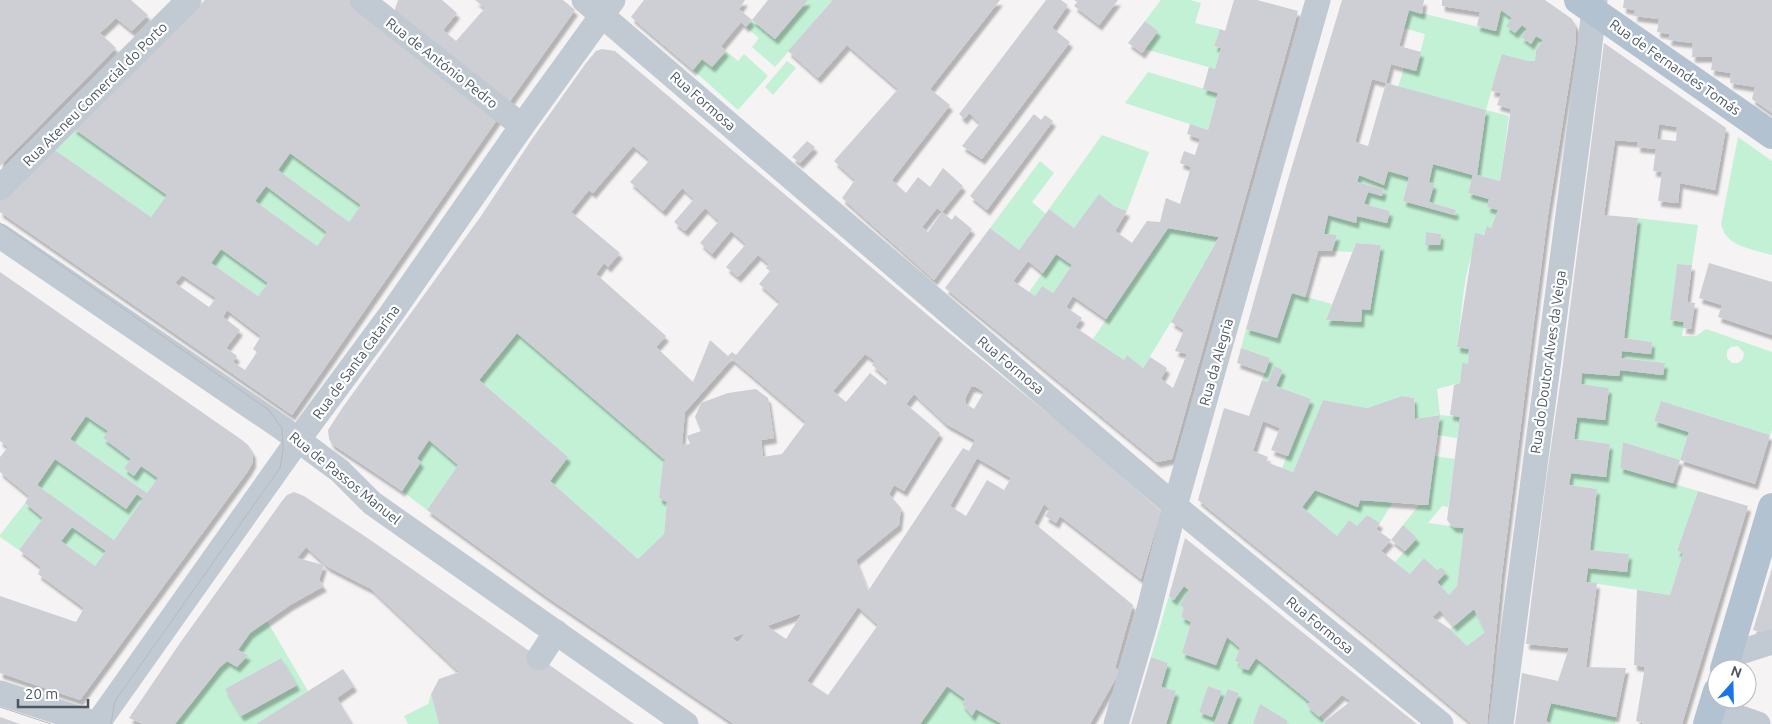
<svg xmlns="http://www.w3.org/2000/svg" width="1772" height="724" font-family="Ubuntu,sans-serif">
  <defs>
    <filter id="shadow"><feDropShadow dx="3" dy="5.5" stdDeviation="1" flood-color="#0004"/></filter>
  </defs>
  <rect width="100%" height="100%" fill="#f5f3f3"/>
  <g fill="#c3f1d5" fill-rule="evenodd">
    <path d="M808,0H830L832,1L775,67L752,47L759,38L746,27L752,20L775,39Z"/>
    <path d="M1161,0H1190L1201,3L1195,23L1220,29L1214,46L1221,48L1215,69L1145,49L1158,31L1145,21Z"/>
    <path d="M1409,10L1495,31L1501,10L1512,18L1507,26L1515,33L1522,25L1527,29L1521,37L1531,44L1536,36L1543,40L1536,50L1535,61H1528L1502,54L1486,110L1509,116L1500,181L1477,175L1486,110L1398,87L1404,68L1416,70L1425,34L1404,28Z"/>
    <path d="M726,51L738,61L744,54L768,76L738,110L693,70L702,59L712,67Z"/>
    <path d="M787,61L796,68L773,95L765,87Z"/>
    <path d="M1148,72L1218,93L1208,130L1125,103Z"/>
    <path d="M73,128L167,195L151,217L52,148Z"/>
    <path d="M1102,135L1149,152L1127,211L1114,206L1099,195L1074,228L1049,209Z"/>
    <path d="M1738,137L1772,161V255C1752,249 1726,247 1721,224Z"/>
    <path d="M290,153L361,205L349,222L278,170Z"/>
    <path d="M1040,161L1054,173L1032,202L1046,214L1019,250L990,228Z"/>
    <path d="M1433,164L1473,175L1468,193L1489,199L1487,207L1498,210L1491,228L1487,227C1484,237 1475,244 1472,254C1462,283 1462,316 1457,347L1469,349L1468,364H1462L1460,383L1437,389L1440,415L1460,417L1457,438L1437,435L1439,415L1415,419L1414,398L1402,396L1367,408L1323,400L1293,472L1282,468L1311,399L1276,386L1283,370L1274,367L1268,382L1262,380L1270,358L1241,348L1246,329L1292,293L1332,304L1326,320L1361,322L1362,309H1370L1381,245L1356,243L1352,252L1332,251L1337,236L1324,234L1328,215L1356,222L1357,216L1387,223L1390,211L1364,204L1368,192L1382,196L1384,189L1357,182L1359,175L1384,185L1388,171L1409,177L1403,201L1455,215L1456,210L1429,202L1434,184L1429,182ZM1426,232L1441,234L1440,245H1425Z"/>
    <path d="M266,186L327,232L317,246L255,201Z"/>
    <path d="M1638,218L1698,225L1692,265L1677,264L1670,320L1684,322L1682,336H1696L1706,329L1772,352V430L1770,435L1661,401L1654,421L1689,432L1680,460L1623,442L1620,468L1698,491L1677,551L1683,553L1670,595L1586,582L1588,568L1627,572L1629,554L1590,550L1597,489L1569,485L1571,473L1606,477L1610,444L1574,439L1577,417L1605,419L1609,388L1581,384L1582,373L1619,376L1620,370L1663,375L1665,363L1621,358L1622,351L1651,354L1652,342L1624,338ZM1738,346L1744,353L1743,359L1738,363H1732L1727,358V351L1731,347Z"/>
    <path d="M1168,228L1219,237L1171,322L1143,368L1127,355L1124,360L1093,339Z"/>
    <path d="M221,249L268,283L258,296L211,263Z"/>
    <path d="M1056,254L1072,265L1053,293L1042,286L1035,296L1029,292Z"/>
    <path d="M517,333L666,461H663L659,498L667,502L664,534L638,559L550,481L568,457L479,380Z"/>
    <path d="M86,416L108,431L103,438L131,459L124,468L134,476L141,466L158,478L147,493L70,439Z"/>
    <path d="M429,440L458,465L427,510L402,491L421,462L417,458Z"/>
    <path d="M1434,456L1455,459L1448,507L1442,506L1428,523L1464,528L1457,586L1449,595L1437,582L1446,573L1441,567L1437,570L1424,558L1410,574L1395,562L1417,538L1403,525L1419,505H1428Z"/>
    <path d="M55,459L126,509L137,494L143,499L114,540L37,485Z"/>
    <path d="M1315,490L1357,507L1360,500L1393,502L1380,523L1367,515L1357,526L1349,520L1337,536L1302,507Z"/>
    <path d="M25,503L43,518L19,550L0,537V535Z"/>
    <path d="M72,527L106,551L95,566L61,541Z"/>
    <path d="M1184,586L1189,590L1181,617L1191,622L1182,653L1216,665L1227,637L1240,648L1235,661L1240,663V667L1249,670L1256,658L1310,702L1307,706L1325,721V724H1286L1288,721L1260,705L1253,724H1227L1239,693L1229,689L1214,724H1166L1176,692L1161,687L1168,663L1151,657L1169,596L1174,599ZM1208,686L1222,691L1212,717L1199,712Z"/>
    <path d="M1474,609L1485,632L1467,646L1450,629Z"/>
    <path d="M267,621L308,691L256,724H175L220,667L227,661L237,666L248,655L238,650L250,633ZM281,658L296,686L241,716L225,689Z"/>
    <path d="M947,686L965,699L962,704L972,715L976,709L1002,724H920Z"/>
    <path d="M431,694L439,724H408L404,716L428,704Z"/>
    <path d="M1551,703L1616,717L1615,724H1551L1546,721Z"/>
  </g>
  <g fill="#cdcfd5" fill-rule="evenodd" filter="url(#shadow)">
    <path d="M0,0H131L148,15L132,31L116,18L100,33L116,48L0,166Z"/>
    <path d="M205,0H349L499,117L292,415L0,212V200L52,148L151,217L167,195L73,128ZM290,153L361,205L349,222L278,170ZM266,186L327,232L317,246L255,201ZM221,249L268,283L258,296L211,263ZM182,275L216,298L209,307L175,283ZM227,310L261,336L253,349L257,352L245,370L233,362L237,356L226,348L240,330L223,317Z"/>
    <path d="M398,0H442L457,13L443,30L456,41L485,8L475,0H563L575,10L508,104L393,15Z"/>
    <path d="M644,0H745L739,9L752,20L746,27L741,22L721,46L726,51L712,67L702,59L693,70L631,17Z"/>
    <path d="M768,0H808L775,39L752,20Z"/>
    <path d="M830,0H1000L930,89L950,105L892,180L906,193L918,177L930,187L943,168L963,186L942,212L952,220L955,215L972,229L934,280L842,198L855,180L834,161L898,89L847,45L818,78L788,51L832,1ZM937,208L942,212L928,232L922,227Z"/>
    <path d="M1046,0H1061L1068,5L1052,28L1070,42L982,159L962,146L980,123L969,113L964,119L959,114Z"/>
    <path d="M1074,0H1118L1099,25L1074,6L1077,2Z"/>
    <path d="M1234,0H1257L1298,11L1172,459L1157,462L945,288L990,228L1019,250L1049,209L1074,228L1099,194L1114,206L1127,211L1115,231L1132,243L1147,221L1160,222L1166,198L1180,204L1191,167L1180,163L1184,151L1195,155L1200,139L1187,134L1190,124L1208,130L1218,93L1203,89L1209,67L1215,69L1221,48L1214,46L1220,29L1225,31ZM1168,228L1219,237L1171,322L1184,330L1175,351L1187,354L1173,388L1161,379L1167,368L1150,357L1143,368L1127,355L1124,360L1075,327L1082,318L1066,307L1073,296L1106,319ZM1056,254L1072,265L1053,293L1042,286L1035,296L1013,281L1028,261L1043,273Z"/>
    <path d="M1342,0H1424L1422,14L1409,10L1399,46L1421,52L1416,71L1391,64L1386,83L1486,110L1477,175L1500,181L1511,109L1497,105L1501,93L1491,91L1496,73L1502,54L1528,61H1535L1536,50L1543,40L1536,36L1531,44L1521,37L1527,29L1522,25L1515,33L1506,26L1512,18L1501,10L1496,31L1477,26L1480,12L1442,6V0H1545L1572,19L1576,26V40L1548,215L1533,330L1502,574L1487,724H1472L1376,644L1198,500L1224,408L1249,416L1262,380L1268,382L1274,366L1283,370L1276,386L1311,399L1288,456L1271,450L1280,428L1263,421L1253,451L1268,457L1266,462L1293,472L1323,400L1367,408L1402,396L1414,398L1415,419L1440,415L1428,505L1360,500L1358,507L1315,490L1302,507L1337,536L1349,520L1357,526L1367,515L1380,523L1376,529L1391,540L1403,525L1417,538L1405,551L1391,540L1381,551L1410,574L1424,558L1437,570L1441,567L1446,572L1437,582L1449,595L1457,586L1464,528L1453,527L1447,520L1460,417L1450,415L1454,385L1460,383L1462,363L1468,364L1469,349L1457,347L1475,233L1484,235L1487,226L1491,228L1498,210L1487,207L1489,199L1468,193L1473,175L1433,164L1429,182L1434,184L1429,202L1456,210L1455,215L1403,201L1409,177L1388,171L1384,185L1359,175L1357,182L1384,189L1382,196L1368,192L1364,204L1390,211L1387,223L1357,216L1356,223L1328,215L1324,234L1337,235L1332,251H1318L1305,297L1292,293L1277,338L1246,329L1287,183ZM1372,79L1386,83L1368,146L1355,142ZM1474,609L1485,632L1467,646L1450,629L1432,617L1440,610L1454,626Z"/>
    <path d="M1624,0H1772V113L1752,99L1755,87L1730,83L1731,73L1711,70L1713,57H1692L1693,43L1668,40L1670,34L1657,32L1659,19L1634,16L1635,10L1623,8Z"/>
    <path d="M1145,21L1158,31L1142,53L1128,43Z"/>
    <path d="M1604,43L1726,128L1715,190L1680,183L1678,203L1658,201L1662,172L1653,171L1656,149L1637,147L1638,142L1615,140L1604,215L1638,218L1624,338L1652,342L1651,354L1622,351L1621,358L1665,363L1663,375L1620,370L1619,376L1582,373L1581,384L1609,388L1605,420L1577,417L1574,439L1610,444L1606,477L1571,473L1569,485L1597,489L1590,550L1629,554L1627,572L1588,568L1586,582L1597,583L1586,667L1626,668L1616,717L1551,703L1546,721L1551,724H1515L1522,673L1558,681L1569,648L1526,644L1546,481L1562,371ZM1659,124L1677,127L1676,141L1657,139Z"/>
    <path d="M602,49L615,51L936,322L1079,439L1161,511L1141,579L1060,516L1056,523L1045,516L1050,509L1044,504L1034,523L1133,605L1115,668L1120,671L1090,724H1002L976,709L972,716L962,704L965,699L947,686L920,724H734L547,597L427,510L458,465L429,440L417,458L421,462L402,491L332,444L329,439L328,430L343,407L481,216L532,139L586,63L596,51ZM633,146L650,160L630,182L663,211L682,188L694,199L674,222L685,231L705,208L719,221L700,243L712,254L731,231L746,244L726,267L738,277L758,255L769,264L766,268L770,271L759,284L780,302L736,355L732,352L728,356L710,340L693,382L656,347L666,336L596,274L604,263L608,267L620,253L571,212L589,190L593,193ZM517,333L666,461H663L659,498L667,502L664,534L638,559L550,481L568,457L479,380ZM865,354L875,361L872,365L889,380L885,385L870,373L846,402L833,391ZM732,359L806,422L782,454L763,457L761,440L774,438L768,398L756,389L728,393L701,403L695,417L701,431L687,436L690,444L682,445L685,412ZM971,387H976L984,392L974,409L966,404L965,399ZM914,394L946,424L975,440L969,451L963,448L868,591L856,560L899,525L901,508L889,494L894,485L904,491L940,433L906,404ZM977,458L1011,478L1004,490L987,480L966,516L950,506ZM858,607L878,625L828,695L807,681ZM802,613L786,639L767,626ZM745,633L738,643L732,638Z"/>
    <path d="M1034,114L1041,120L1045,115L1053,121L987,210L970,196Z"/>
    <path d="M807,141L815,147L800,163L792,157Z"/>
    <path d="M1426,232L1441,234L1440,245H1425Z"/>
    <path d="M1356,243L1381,245L1370,310L1362,309L1361,322L1326,320Z"/>
    <path d="M1709,263L1772,282V335L1718,317L1722,305L1699,298Z"/>
    <path d="M1677,264L1692,265L1687,302L1695,303L1691,329L1683,328L1684,322L1670,320Z"/>
    <path d="M0,272L242,440L248,445L253,453V462L248,471L80,700L0,673V596L76,622L84,608L38,574L41,567L19,550L43,518L25,503L29,496L0,472V457L8,447L0,441ZM86,416L108,431L103,438L131,459L124,468L134,476L141,466L158,478L147,493L70,439ZM55,459L126,509L137,494L143,499L114,540L37,485ZM72,527L106,551L95,566L61,541Z"/>
    <path d="M1241,348L1270,358L1265,373L1237,363Z"/>
    <path d="M1661,401L1770,435L1755,484L1680,460L1689,432L1654,421Z"/>
    <path d="M1623,442L1680,460L1673,483L1620,468Z"/>
    <path d="M1698,491L1748,506L1682,724H1645L1636,721L1645,667L1634,665L1637,590L1670,595L1683,553L1677,551Z"/>
    <path d="M294,492L304,496L369,539L634,724H439L431,694L439,679L459,672L371,589L328,567L306,547L297,558L324,565L319,580L324,586L290,605L250,633L238,650L248,655L237,667L227,661L220,667L175,724H143L129,718L180,643L282,501L287,495Z"/>
    <path d="M1185,538L1286,619L1417,724H1325V721L1351,701L1342,695L1319,717L1307,706L1310,702L1256,658L1248,670L1239,667L1240,663L1235,661L1240,648L1227,637L1216,665L1182,653L1191,622L1181,617L1184,608L1180,605L1189,590L1184,586L1174,600L1169,596Z"/>
    <path d="M1772,568V636L1753,630Z"/>
    <path d="M1151,657L1168,663L1161,687L1176,691L1166,724H1131Z"/>
    <path d="M281,658L297,685L241,716L225,689Z"/>
    <path d="M343,669L354,686L337,698L353,724H256Z"/>
    <path d="M1208,686L1222,691L1212,717L1199,712Z"/>
    <path d="M1228,689L1239,693L1227,724H1214Z"/>
    <path d="M1260,704L1288,721L1286,724H1253Z"/>
    <path d="M0,717L20,724H0Z"/>
  </g>
  <g fill="none" stroke-linecap="round" stroke-linejoin="round">
    <g stroke="#c1cad2" stroke-width="25">
      <path d="M362,0L522,126"/>
      <path d="M584,0L1175,506L1441,724"/>
      <path d="M0,188L189,0"/>
      <path d="M0,236L282,428L340,471L372,503L686,724"/>
      <path d="M1728,656L1772,642"/>
      <path d="M539,658L556,632"/>
      <path d="M0,693L96,724"/>
      <path d="M1712,708L1758,724"/>
      <path d="M100,724L102,717L298,440L391,314L522,126L613,0"/>
      <path d="M1116,724L1146,621L1175,506L1318,0"/>
      <path d="M1501,724L1587,70L1595,0"/>
    </g>
    <g stroke="#b3c2d1" stroke-width="28">
      <path d="M1578,0L1772,135"/>
      <path d="M1724,669L1772,507"/>
      <path d="M1707,724L1717,691"/>
    </g>
    <g stroke="#b5b8bd" stroke-width="1">
      <path d="M0,223L269,410L282,428L283,450L280,468L115,701L111,724"/>
      <path d="M0,707L51,724"/>
    </g>
  </g>
  <g text-anchor="middle" stroke-width="4.5" stroke-linejoin="round" paint-order="stroke">
    <g font-size="14" fill="#4a5661" stroke="#fff">
      <text transform="translate(442 63) rotate(38)" y="5">Rua de António Pedro</text>
      <text transform="translate(1675 67) rotate(35)" y="5">Rua de Fernandes Tomás</text>
      <text transform="translate(95 94) rotate(-45)" y="5">Rua Ateneu Comercial do Porto</text>
      <text transform="translate(703 101) rotate(41)" y="5">Rua Formosa</text>
      <text transform="translate(356 362) rotate(-54)" y="5">Rua de Santa Catarina</text>
      <text transform="translate(1216 362) rotate(-74)" y="5">Rua da Alegria</text>
      <text transform="translate(1548 362) rotate(-82)" y="5">Rua do Doutor Alves da Veiga</text>
      <text transform="translate(1011 365) rotate(40)" y="5">Rua Formosa</text>
      <text transform="translate(345 478) rotate(39)" y="5">Rua de Passos Manuel</text>
      <text transform="translate(1320 625) rotate(39)" y="5">Rua Formosa</text>
    </g>
  </g>
  <g transform="translate(1732 684) rotate(20)"><circle r="24" fill="#ffffff" stroke="#b7bbc0"/>
  <path d="M0-4L9 19L0 12L-9 19Z" fill="#1a73e8"/>
  <text y="-8" font-size="14" font-weight="bold" text-anchor="middle" fill="#4a5661">N</text>
  </g>
  <path d="M18 699v8h70v-8" fill="none" stroke="#4a5661" stroke-width="2.5"/>
  <text x="25" y="699" font-size="15" fill="#4a5661" stroke="#ffffff" stroke-width="4" paint-order="stroke">20 m</text>
</svg>
